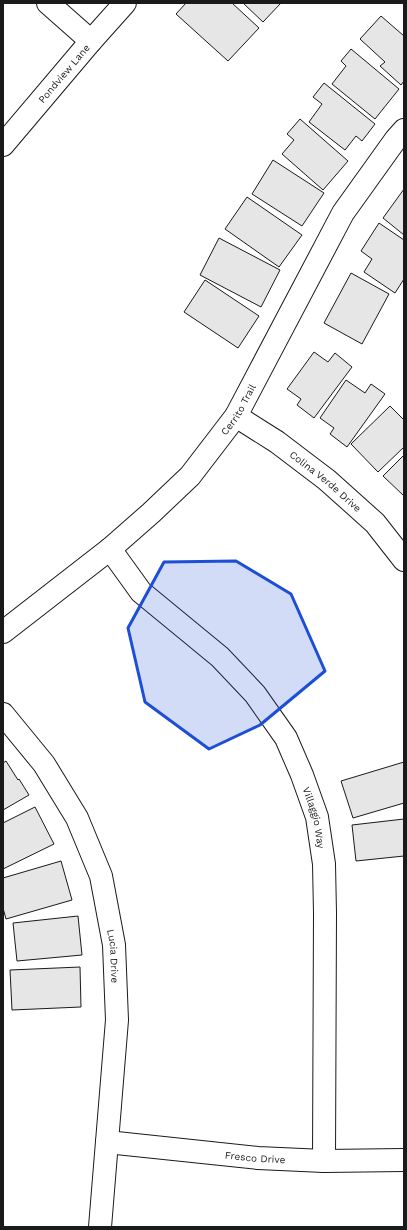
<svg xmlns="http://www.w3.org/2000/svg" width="407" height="1230" font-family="'Work Sans',sans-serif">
  <rect width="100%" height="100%" fill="#fff"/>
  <g fill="#e6e6e6" stroke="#1a1a1a">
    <path d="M186,3H232L259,28L228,61L176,14Z"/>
    <path d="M243,3H281L263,22Z"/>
    <path d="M381,16L404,36V81L401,85L380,66L385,62L360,39Z"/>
    <path d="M351,49L399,89L375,119L332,84L346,66L341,61Z"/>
    <path d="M324,83L375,124L362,141L356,136L345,150L309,122L322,104L313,97Z"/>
    <path d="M300,119L348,161L323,190L282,154L294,140L287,134Z"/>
    <path d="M273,160L324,193L302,226L252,194Z"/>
    <path d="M404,189V235L383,218Z"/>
    <path d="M247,197L302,235L279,267L225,229Z"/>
    <path d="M379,223L404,240V279L395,293L364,272L372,259L361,251Z"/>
    <path d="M219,238L280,270L261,307L200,275Z"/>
    <path d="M351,273L389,294L362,344L324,323Z"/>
    <path d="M205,280L259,316L238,348L184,312Z"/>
    <path d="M314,352L328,362L335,353L352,367L314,418L297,405L301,399L287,389Z"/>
    <path d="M346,380L365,393L371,384L385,394L347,447L330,434L334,428L320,418Z"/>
    <path d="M390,406L404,420V447L378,472L351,444Z"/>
    <path d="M404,455V496L383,476Z"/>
    <path d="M6,761L18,780L19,779L29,795L3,810V763Z"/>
    <path d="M404,762V803L353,818L341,781Z"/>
    <path d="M35,807L54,844L3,869V823Z"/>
    <path d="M404,819V856L356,861L352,825Z"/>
    <path d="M61,861L72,900L6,919L3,908V878Z"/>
    <path d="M78,916L82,955L17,961L13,923Z"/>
    <path d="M80,967L81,1007L12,1010L10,970Z"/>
  </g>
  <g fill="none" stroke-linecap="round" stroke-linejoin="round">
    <g stroke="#1a1a1a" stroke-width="24">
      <g id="minor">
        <path d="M48,3L91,41"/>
        <path id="s1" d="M3,145L91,41L125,3"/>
        <path id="s2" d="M236,416L277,442L327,480L375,523L404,560"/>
        <path id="s3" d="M110,549L141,592L220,657L255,694L286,738L302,775L317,817L324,864L325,913L324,1161"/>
        <path id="s4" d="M3,632L110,549L151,513L190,476L236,416L343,213L396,139L404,130"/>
        <path id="s5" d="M3,714L44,764L77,818L101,876L114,945L117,1020L100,1227"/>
        <path id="s6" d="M107,1142L258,1158L324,1161L404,1160"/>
      </g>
    </g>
    <use href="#minor" stroke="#fff" stroke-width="22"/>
  </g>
  <path fill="#1d4ed8" fill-opacity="0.2" stroke="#1d4ed8" stroke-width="3" stroke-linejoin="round" d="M236,561L291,594L325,671L260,725L209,749L145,702L128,628L164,562Z"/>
  <g text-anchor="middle" stroke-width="3" stroke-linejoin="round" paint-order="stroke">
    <g font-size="10" fill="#1a1a1a" stroke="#fff">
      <text dy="4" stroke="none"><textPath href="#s1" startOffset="94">Pondview Lane</textPath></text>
      <text dy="4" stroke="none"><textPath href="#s4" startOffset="326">Cerrito Trail</textPath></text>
      <text dy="4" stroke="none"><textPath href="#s2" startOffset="111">Colina Verde Drive</textPath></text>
      <text dy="4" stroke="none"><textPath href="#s3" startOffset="345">Villaggio Way</textPath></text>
      <text dy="4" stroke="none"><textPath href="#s5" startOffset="272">Lucia Drive</textPath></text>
      <text dy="4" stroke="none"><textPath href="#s6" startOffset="149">Fresco Drive</textPath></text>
    </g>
  </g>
  <rect width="407" height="1230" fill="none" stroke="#1a1a1a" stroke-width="8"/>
</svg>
